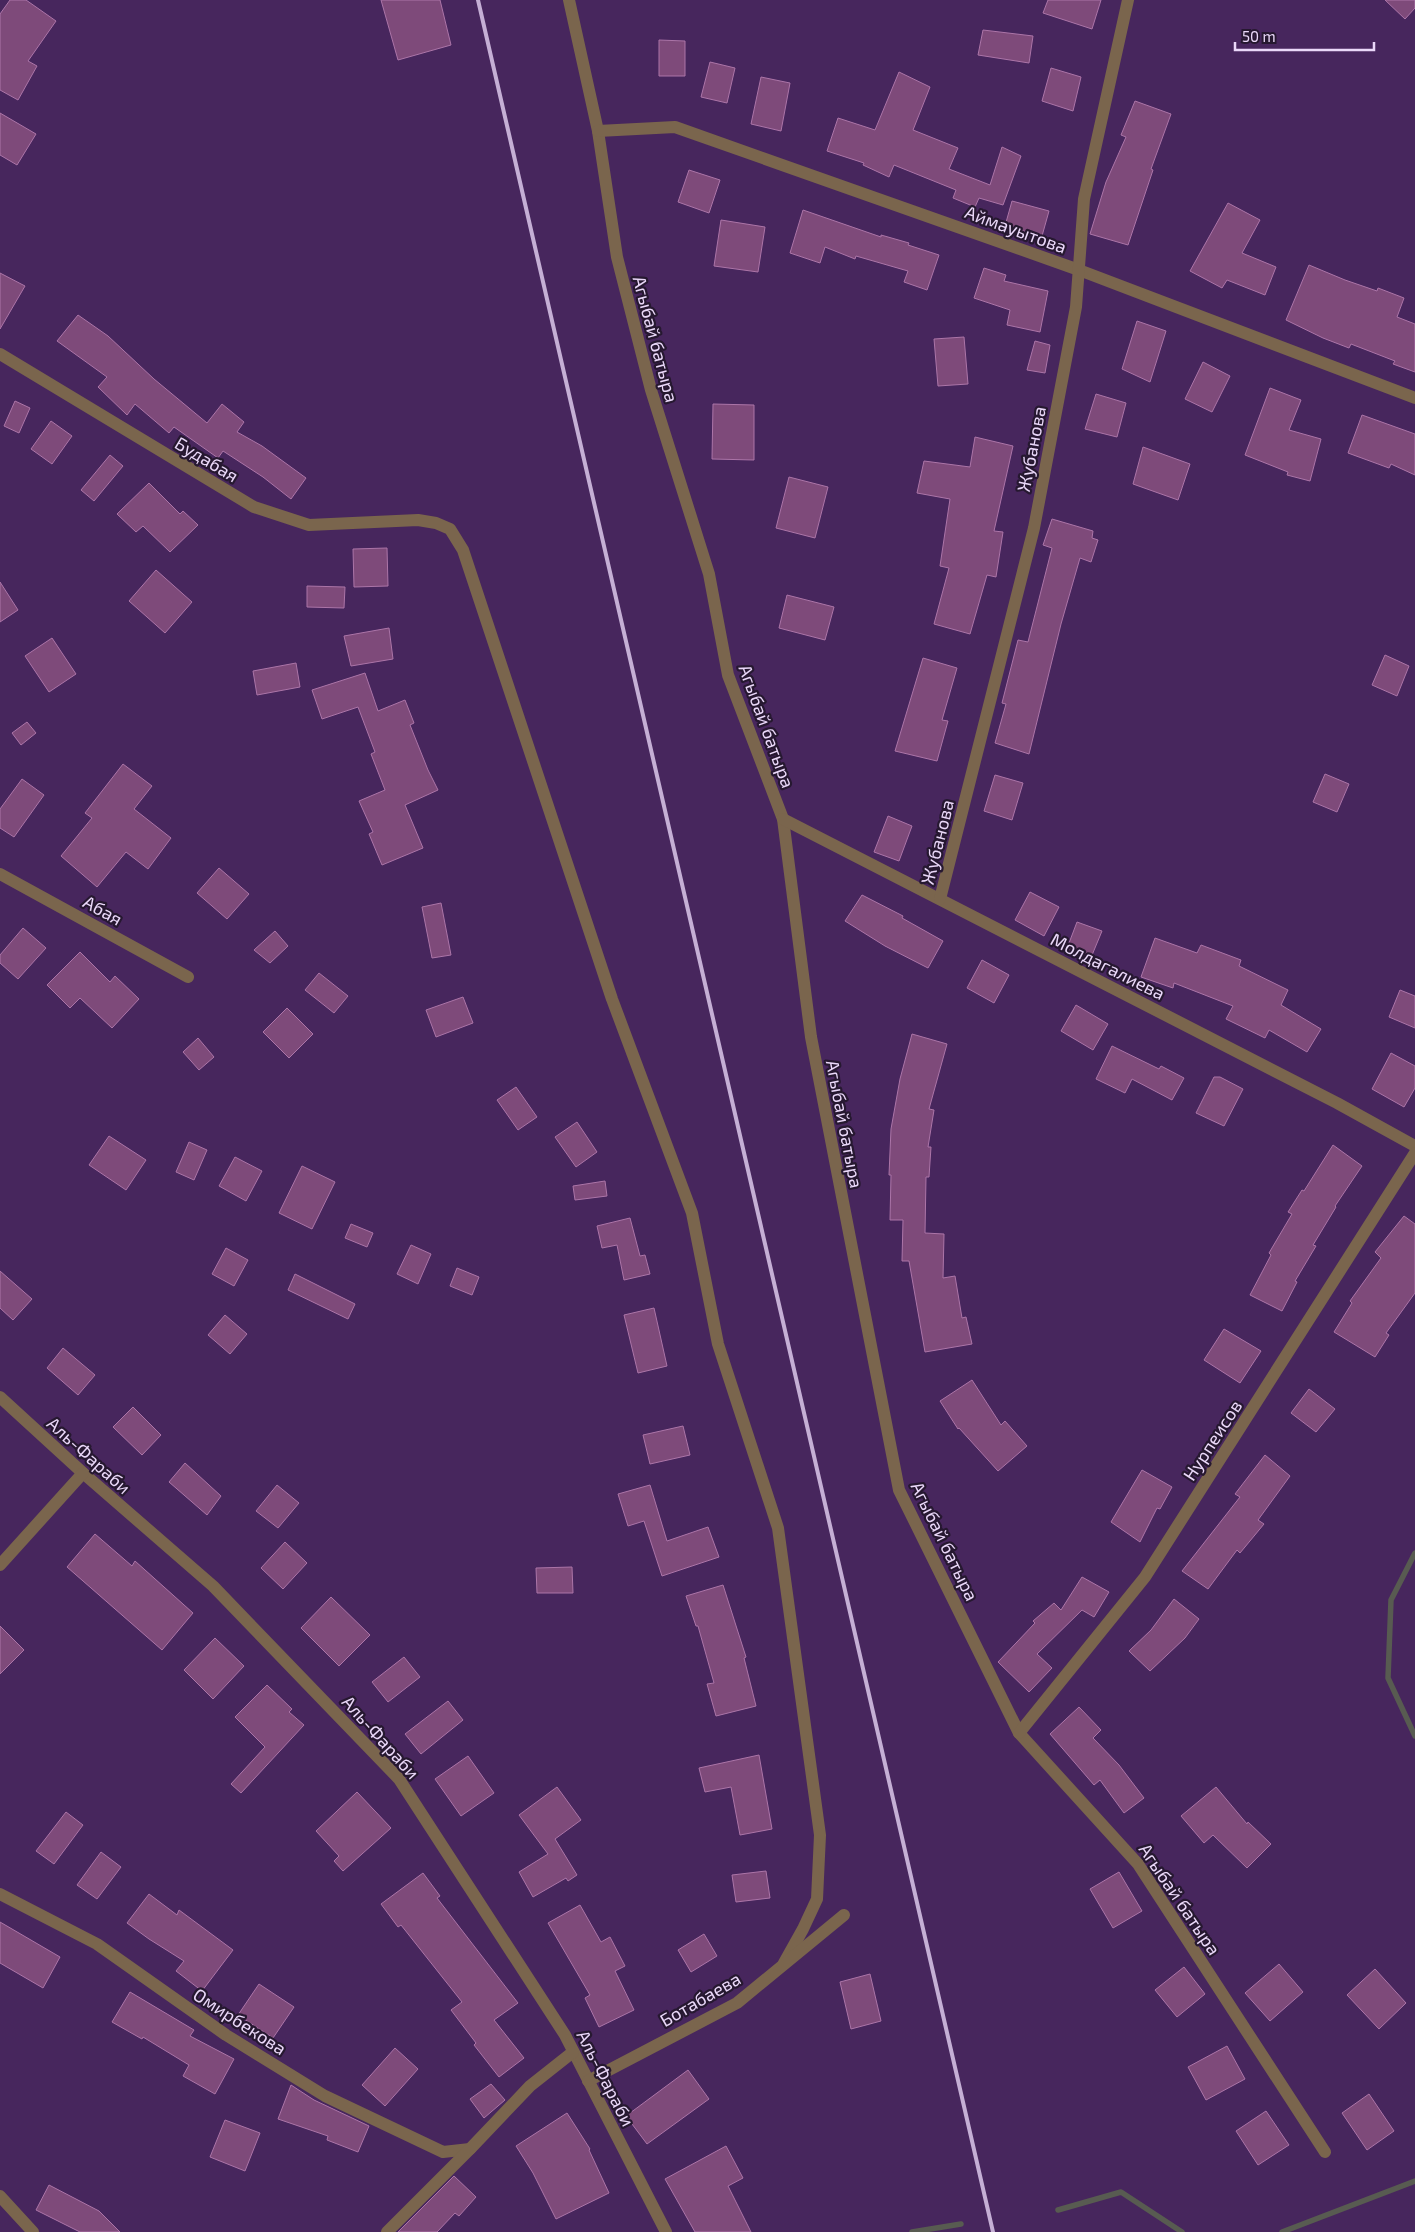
<svg xmlns="http://www.w3.org/2000/svg" width="1415" height="2232" viewBox="0 0 1415 2232" font-family="'Exo 2',sans-serif">
<rect width="100%" height="100%" fill="#47265d"/>
<g fill="none" stroke-linecap="round" stroke-linejoin="round">
<!-- stream -->
<g stroke="#585b51" stroke-width="5.5">
<polyline points="1415,1553 1391,1600 1388,1678 1415,1736"/>
<polyline points="1058,2210 1121,2192 1182,2232"/>
<polyline points="912,2232 961,2224"/>
<polyline points="1282,2232 1415,2181"/>
</g>
</g>
<!-- building -->
<g fill="#7e4a7a" stroke="#ac75a8">
<polygon points="10,0 26,0 56,21 28,61 37,66 18,100 0,90 0,14"/>
<polygon points="381,0 440,0 451,45 398,60"/>
<polygon points="1048,0 1101,0 1092,29 1043,13"/>
<polygon points="1385,0 1415,0 1415,8 1405,19"/>
<polygon points="983,30 1033,36 1029,63 978,55"/>
<polygon points="659,40 685,41 685,76 659,76"/>
<polygon points="710,62 735,68 727,103 701,97"/>
<polygon points="1051,68 1081,77 1073,111 1042,101"/>
<polygon points="899,72 930,87 913,130 958,148 949,169 990,185 1002,147 1021,156 1003,205 979,198 975,207 953,198 956,190 894,165 889,177 863,165 864,163 827,151 838,118 875,130"/>
<polygon points="761,77 790,83 781,131 751,124"/>
<polygon points="1135,101 1171,114 1151,169 1153,170 1128,245 1090,234 1106,182 1126,137 1121,135"/>
<polygon points="0,113 36,134 17,165 0,155"/>
<polygon points="689,170 720,180 709,213 678,202"/>
<polygon points="1012,201 1049,211 1042,236 1005,226"/>
<polygon points="1228,203 1260,220 1242,253 1276,267 1265,295 1227,280 1222,288 1190,271"/>
<polygon points="803,210 881,237 881,235 909,243 908,245 939,255 927,290 904,282 908,271 856,256 855,259 825,247 820,263 790,253"/>
<polygon points="721,220 765,227 758,272 714,266"/>
<polygon points="1309,265 1345,280 1377,291 1378,288 1404,298 1397,317 1415,324 1415,372 1393,364 1395,361 1351,344 1349,348 1323,338 1286,320"/>
<polygon points="984,268 1006,275 1004,281 1048,291 1040,332 1007,325 1010,310 974,298"/>
<polygon points="0,273 25,286 0,329"/>
<polygon points="78,315 108,336 154,379 207,423 222,404 244,422 237,432 262,446 306,478 291,499 263,477 223,451 218,458 174,427 169,433 135,404 127,415 98,387 107,377 57,341"/>
<polygon points="1137,321 1166,331 1150,382 1122,369"/>
<polygon points="964,337 968,384 938,386 934,339"/>
<polygon points="1035,341 1050,345 1045,373 1027,370"/>
<polygon points="1203,362 1230,376 1212,412 1185,399"/>
<polygon points="1270,388 1301,400 1289,430 1321,439 1310,481 1287,475 1288,472 1245,455"/>
<polygon points="1096,394 1126,403 1117,437 1085,429"/>
<polygon points="15,401 30,408 19,433 4,426"/>
<polygon points="713,404 754,405 754,460 712,459"/>
<polygon points="1362,415 1415,434 1415,475 1391,464 1389,468 1348,453"/>
<polygon points="51,421 72,436 52,464 31,449"/>
<polygon points="975,437 1013,446 994,531 1003,532 996,577 987,575 970,634 934,624 949,568 940,566 950,499 917,493 924,461 970,467"/>
<polygon points="1143,447 1190,464 1178,500 1133,484"/>
<polygon points="110,455 123,466 94,501 81,490"/>
<polygon points="789,477 828,487 815,538 776,528"/>
<polygon points="149,483 180,514 183,511 198,525 170,552 143,526 136,532 117,514"/>
<polygon points="1052,519 1093,531 1092,538 1098,540 1091,562 1080,558 1061,624 1029,754 995,743 1006,704 1002,703 1018,640 1028,642 1052,548 1043,545"/>
<polygon points="387,548 388,586 354,587 353,549"/>
<polygon points="156,570 192,602 165,633 129,601"/>
<polygon points="0,582 18,610 0,622"/>
<polygon points="307,586 345,587 344,608 307,607"/>
<polygon points="787,595 834,607 825,640 779,628"/>
<polygon points="389,628 393,659 351,666 344,636"/>
<polygon points="52,638 76,674 49,692 25,656"/>
<polygon points="1385,655 1409,666 1397,696 1372,685"/>
<polygon points="923,658 957,668 942,720 948,721 937,761 895,751"/>
<polygon points="296,663 300,687 257,695 253,671"/>
<polygon points="365,673 378,711 405,700 414,723 410,725 428,770 438,790 405,805 423,848 382,865 369,834 373,832 359,801 385,790 371,754 375,752 358,707 322,719 312,690"/>
<polygon points="27,722 36,733 21,745 12,733"/>
<polygon points="123,764 152,786 134,809 171,838 148,869 126,852 97,887 61,856 92,818 85,813"/>
<polygon points="1325,774 1349,784 1337,812 1313,802"/>
<polygon points="995,775 1023,783 1012,820 984,811"/>
<polygon points="22,779 44,795 14,837 0,828 0,809"/>
<polygon points="888,816 912,826 899,861 874,852"/>
<polygon points="219,868 249,894 227,919 197,893"/>
<polygon points="1030,892 1059,907 1044,936 1015,920"/>
<polygon points="862,895 903,916 902,918 943,941 928,968 885,946 845,921"/>
<polygon points="441,903 451,955 432,958 422,907"/>
<polygon points="1077,922 1102,931 1090,960 1066,951"/>
<polygon points="23,928 46,948 18,979 0,963 0,955"/>
<polygon points="275,931 288,946 270,963 254,950"/>
<polygon points="1155,938 1197,953 1201,945 1241,960 1239,966 1288,990 1281,1005 1321,1029 1307,1052 1269,1030 1265,1038 1226,1019 1233,1006 1174,983 1173,988 1141,977"/>
<polygon points="80,952 110,982 115,976 139,999 112,1028 80,998 70,1008 47,985"/>
<polygon points="982,960 1009,975 994,1003 967,988"/>
<polygon points="319,973 348,996 334,1013 305,990"/>
<polygon points="1400,990 1415,996 1415,1028 1389,1017"/>
<polygon points="463,997 473,1023 436,1037 426,1010"/>
<polygon points="1076,1005 1108,1024 1093,1050 1061,1031"/>
<polygon points="287,1008 313,1034 289,1058 263,1032"/>
<polygon points="912,1034 947,1044 929,1109 934,1110 928,1147 931,1147 929,1177 926,1177 925,1233 944,1234 943,1278 955,1276 962,1318 966,1317 972,1344 925,1352 909,1261 902,1261 903,1220 890,1220 891,1175 889,1175 891,1129 900,1079"/>
<polygon points="198,1038 214,1057 199,1070 183,1052"/>
<polygon points="1112,1046 1159,1069 1161,1066 1184,1078 1172,1100 1132,1079 1125,1093 1096,1079"/>
<polygon points="1391,1053 1415,1066 1415,1088 1404,1107 1372,1089"/>
<polygon points="1214,1077 1220,1077 1243,1089 1224,1126 1196,1113"/>
<polygon points="516,1087 537,1117 518,1130 497,1100"/>
<polygon points="577,1122 597,1152 576,1167 555,1137"/>
<polygon points="109,1136 146,1160 126,1190 89,1165"/>
<polygon points="189,1142 207,1150 194,1180 176,1172"/>
<polygon points="1333,1145 1362,1166 1335,1206 1336,1207 1313,1245 1316,1246 1295,1281 1297,1282 1282,1311 1250,1295 1271,1255 1269,1253 1292,1214 1288,1212 1302,1190 1304,1191"/>
<polygon points="235,1157 262,1171 246,1201 219,1186"/>
<polygon points="302,1166 335,1182 312,1229 279,1213"/>
<polygon points="605,1181 607,1196 575,1200 573,1186"/>
<polygon points="1404,1216 1415,1224 1415,1293 1386,1333 1389,1335 1375,1357 1334,1332 1352,1303 1350,1301 1381,1258 1375,1252"/>
<polygon points="630,1218 640,1256 645,1255 650,1274 624,1280 617,1245 602,1248 597,1226"/>
<polygon points="351,1224 373,1233 367,1247 345,1238"/>
<polygon points="411,1245 431,1254 418,1284 397,1274"/>
<polygon points="226,1248 248,1260 234,1286 212,1274"/>
<polygon points="457,1268 479,1277 472,1295 450,1286"/>
<polygon points="0,1271 32,1299 13,1320 0,1308"/>
<polygon points="295,1274 355,1304 348,1319 288,1290"/>
<polygon points="654,1308 667,1366 638,1373 624,1315"/>
<polygon points="225,1315 247,1334 230,1354 208,1335"/>
<polygon points="1224,1329 1261,1351 1240,1383 1204,1360"/>
<polygon points="63,1348 95,1375 78,1395 47,1368"/>
<polygon points="972,1380 1001,1425 1005,1421 1027,1446 998,1471 959,1428 958,1429 940,1401"/>
<polygon points="1309,1389 1335,1409 1316,1432 1291,1413"/>
<polygon points="133,1407 161,1435 142,1455 113,1427"/>
<polygon points="683,1426 690,1455 650,1464 643,1435"/>
<polygon points="1265,1455 1290,1476 1258,1520 1264,1524 1240,1553 1237,1550 1208,1589 1182,1571 1240,1497 1235,1494"/>
<polygon points="185,1463 221,1496 207,1515 169,1482"/>
<polygon points="1142,1470 1172,1487 1160,1509 1157,1508 1140,1542 1111,1522"/>
<polygon points="277,1485 299,1503 278,1528 256,1511"/>
<polygon points="650,1485 667,1541 708,1527 719,1557 662,1576 644,1521 628,1526 618,1494"/>
<polygon points="95,1534 132,1566 135,1561 193,1613 162,1650 67,1567"/>
<polygon points="285,1542 307,1563 283,1589 261,1568"/>
<polygon points="572,1567 573,1593 537,1593 536,1568"/>
<polygon points="1082,1577 1109,1592 1094,1617 1082,1610 1037,1654 1052,1668 1029,1692 998,1662 1035,1623 1033,1621 1054,1603 1061,1610"/>
<polygon points="723,1585 746,1657 744,1658 756,1706 716,1716 707,1684 714,1683 698,1626 696,1626 686,1596"/>
<polygon points="331,1597 370,1635 339,1666 301,1628"/>
<polygon points="1174,1599 1199,1619 1185,1638 1150,1671 1129,1651 1151,1630"/>
<polygon points="0,1626 24,1650 0,1674"/>
<polygon points="215,1638 244,1666 213,1699 184,1670"/>
<polygon points="404,1657 420,1677 388,1702 372,1682"/>
<polygon points="267,1685 292,1709 289,1712 304,1725 241,1793 231,1784 265,1747 235,1717"/>
<polygon points="448,1701 463,1720 421,1754 405,1734"/>
<polygon points="1079,1707 1101,1730 1093,1738 1119,1765 1144,1798 1124,1813 1100,1780 1094,1785 1050,1734"/>
<polygon points="759,1755 772,1829 740,1835 731,1787 705,1792 699,1768"/>
<polygon points="468,1756 494,1793 461,1816 435,1779"/>
<polygon points="557,1787 581,1820 555,1839 577,1875 568,1881 566,1878 533,1897 519,1872 548,1854 519,1815"/>
<polygon points="1216,1787 1247,1824 1248,1822 1271,1844 1247,1868 1213,1835 1204,1843 1181,1816"/>
<polygon points="357,1792 391,1828 343,1871 334,1861 339,1856 316,1831"/>
<polygon points="66,1812 83,1825 54,1864 36,1851"/>
<polygon points="101,1852 121,1867 97,1899 77,1885"/>
<polygon points="766,1871 770,1898 736,1902 732,1875"/>
<polygon points="1119,1872 1142,1911 1113,1928 1090,1889"/>
<polygon points="423,1873 440,1896 437,1898 518,2003 494,2020 524,2058 499,2077 474,2045 476,2043 451,2010 462,2002 401,1925 398,1927 381,1904"/>
<polygon points="149,1894 177,1915 179,1910 233,1950 202,1991 176,1971 184,1961 149,1939 127,1923"/>
<polygon points="580,1905 601,1942 610,1937 625,1966 615,1971 634,2010 599,2027 585,1998 590,1995 548,1923"/>
<polygon points="0,1922 60,1957 43,1988 0,1963"/>
<polygon points="704,1934 717,1956 691,1972 678,1950"/>
<polygon points="1279,1964 1303,1992 1270,2021 1245,1993"/>
<polygon points="1184,1967 1205,1994 1177,2017 1155,1990"/>
<polygon points="1375,1969 1406,2003 1379,2029 1347,1995"/>
<polygon points="870,1974 881,2021 851,2029 840,1982"/>
<polygon points="259,1984 294,2007 273,2038 238,2015"/>
<polygon points="130,1992 194,2030 190,2036 234,2059 215,2094 183,2076 189,2065 143,2037 142,2039 112,2022"/>
<polygon points="1227,2046 1245,2079 1206,2100 1188,2067"/>
<polygon points="395,2048 418,2069 385,2106 362,2085"/>
<polygon points="688,2070 709,2099 647,2144 626,2116"/>
<polygon points="491,2084 505,2100 484,2118 470,2099"/>
<polygon points="291,2085 314,2100 369,2126 358,2152 327,2140 328,2136 278,2119"/>
<polygon points="1369,2094 1394,2131 1367,2150 1342,2113"/>
<polygon points="1266,2111 1289,2145 1258,2165 1236,2131"/>
<polygon points="567,2113 590,2149 589,2150 609,2193 556,2219 533,2173 516,2146"/>
<polygon points="225,2120 260,2133 245,2171 210,2157"/>
<polygon points="726,2146 743,2178 728,2186 751,2232 695,2232 665,2179"/>
<polygon points="454,2176 476,2197 459,2216 455,2213 437,2232 398,2232"/>
<polygon points="49,2185 99,2211 120,2232 80,2232 36,2210"/>
</g>
<g fill="none" stroke-linecap="round" stroke-linejoin="round">
<!-- minor -->
<g stroke="#7a654d" stroke-width="12">
<polyline points="569,0 598,131 617,257 651,390 709,574 728,675 783,819 811,1037 899,1490 1019,1733 1138,1864 1325,2152"/>
<polyline points="598,131 675,127 1079,270 1415,398"/>
<polyline points="0,354 254,507 309,525 418,520 436,523 450,529 463,550 612,999 692,1213 718,1344 778,1528 820,1835 817,1899 803,1929 784,1963"/>
<polyline points="783,819 1337,1103 1415,1146"/>
<polyline points="0,874 188,977"/>
<polyline points="940,899 1034,528 1076,307 1084,199 1128,0"/>
<polyline points="0,1397 83,1473 213,1586 399,1779 565,2035 666,2232"/>
<polyline points="0,1565 83,1473"/>
<polyline points="1019,1733 1145,1577 1415,1153"/>
<polyline points="0,1894 97,1944 226,2035 325,2096 443,2152 470,2149"/>
<polyline points="588,2081 737,2003 844,1915"/>
<polyline points="0,2196 33,2232"/>
<polyline points="387,2232 470,2149 530,2086 573,2052"/>
</g>
<!-- rail -->
<polyline stroke="#c5afd5" stroke-width="4" points="478,0 993,2232"/>
</g>
<g text-anchor="middle" dominant-baseline="central" stroke-width="4.5" stroke-linejoin="round" paint-order="stroke">
<!-- street labels -->
<g font-size="18" fill="#ead8f9" stroke="#261830">
<text transform="translate(1016 229) rotate(20)">Аймауытова</text>
<text transform="translate(656 339) rotate(75)">Агыбай батыра</text>
<text transform="translate(1031 449) rotate(-79)">Жубанова</text>
<text transform="translate(207 459) rotate(31)">Будабая</text>
<text transform="translate(767 726) rotate(70)">Агыбай батыра</text>
<text transform="translate(937 842) rotate(-76)">Жубанова</text>
<text transform="translate(103 910) rotate(29)">Абая</text>
<text transform="translate(1108 966) rotate(27)">Молдагалиева</text>
<text transform="translate(845 1124) rotate(79)">Агыбай батыра</text>
<text transform="translate(1212 1440) rotate(-57)">Нурпеисов</text>
<text transform="translate(89 1455) rotate(42)">Аль-Фараби</text>
<text transform="translate(945 1541) rotate(64)">Агыбай батыра</text>
<text transform="translate(381 1737) rotate(48)">Аль-Фараби</text>
<text transform="translate(1180 1899) rotate(56)">Агыбай батыра</text>
<text transform="translate(700 1999) rotate(-30)">Ботабаева</text>
<text transform="translate(240 2021) rotate(33)">Омирбекова</text>
<text transform="translate(606 2078) rotate(63)">Аль-Фараби</text>
</g>
</g>
<!-- scale -->
<path d="M1235 42v8h139v-8" fill="none" stroke="#ead8f9" stroke-width="2.5"/>
<text x="1242" y="42" font-size="15" fill="#ead8f9" stroke="#261830" stroke-width="4" paint-order="stroke">50 m</text>
</svg>
